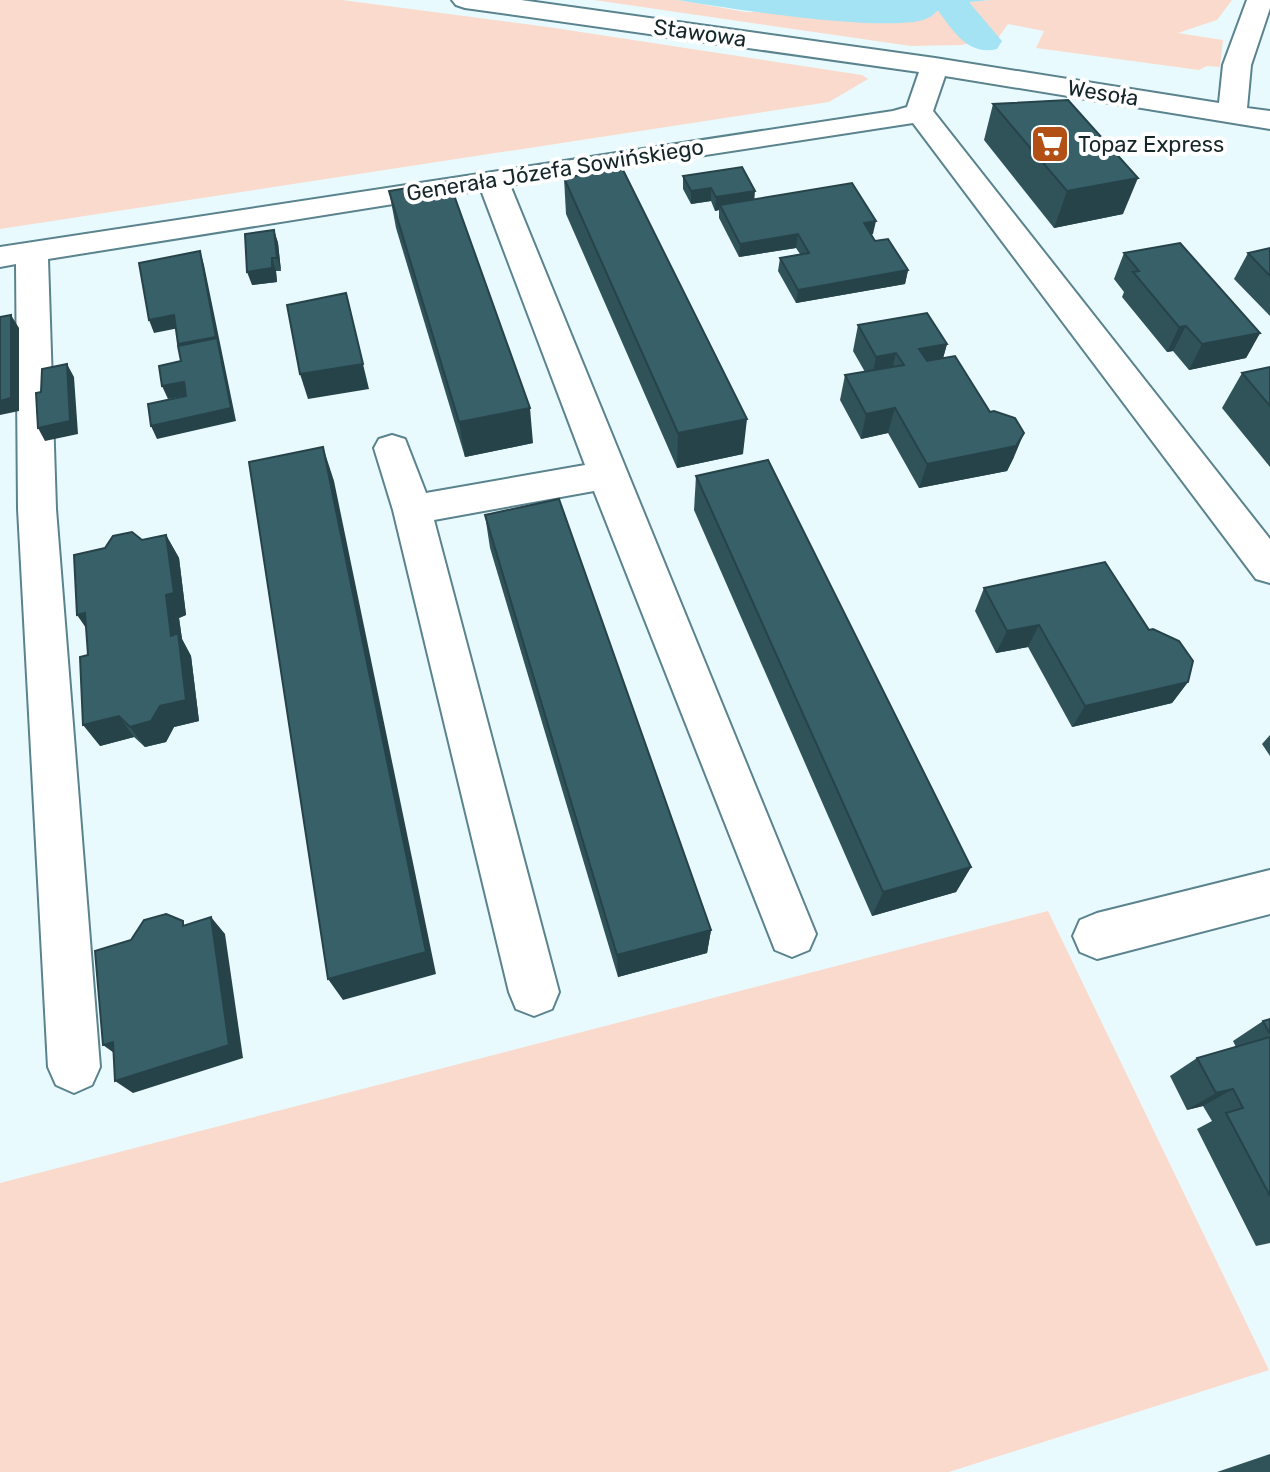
<svg xmlns="http://www.w3.org/2000/svg" width="1270" height="1472" viewBox="0 0 1270 1472" font-family="Rubik,sans-serif">
<rect width="100%" height="100%" fill="#e9fafe"/>
<!-- green -->
<g fill="#fadacc">
<polygon points="0,0 342,0 548,27 862,75 868,79 829,102 0,229"/>
<polygon points="594,0 678,0 746,12 934,11 944,6 950,11 960,8 958,3 990,0 1232,0 1217,20 1178,33 1223,40 1220,67 1207,66 1199,70 1036,48 1044,31 1008,24 998,38 961,45 911,46"/>
<polygon points="1048,911 1269,1370 949,1472 0,1472 0,1183"/>
</g>
<!-- water -->
<path fill="#a3e3f3" d="M 678,0 L 990,0 L 959,3 L 961,8 L 949,11 L 944,6 C 938,9 935,14 930,17 C 900,36 719,7 678,0 Z"/>
<g fill="none" stroke-linecap="round" stroke-linejoin="round">
<!-- canal -->
<path fill="#a3e3f3" fill-rule="evenodd" d="M 962,0 L 968,1 L 1002,41 L 997,49 C 968,56 953,31 937,9 L 942,1 Z"/>
<!-- minor casing -->
<g stroke="#5a838d" stroke-width="4">
<g id="minor">
<polygon points="452,0 521,0 935,58 1219,103 1223,65 1247,0 1270,0 1270,8 1251,65 1247,108 1270,111 1270,129 945,76 933,111 1270,539 1270,583 1256,579 913,123 510,185 816,934 809,950 792,957 775,950 594,491 434,520 559,992 552,1009 534,1016 516,1009 509,992 393,510 374,448 379,439 392,435 405,439 426,493 585,465 481,190 48,259 56,509 100,1067 92,1085 74,1093 56,1085 48,1067 18,509 16,264 0,267 0,247 893,111 907,107 919,72 465,8 456,5"/>
<polygon points="1270,870 1270,914 1097,959 1080,952 1073,936 1080,920 1097,913"/>
</g>
</g>
<!-- minor -->
<use href="#minor" fill="#fff" fill-rule="evenodd"/>
</g>
<!-- wall -->
<g fill="#30535a">
<polygon points="993,104 1123,214 1054,228 984,140"/>
<polygon points="683,176 755,199 873,234 871,235 875,241 908,270 905,284 796,303 778,271 780,258 800,254 796,248 739,257 719,218 719,210 715,211 711,201 691,204 683,189"/>
<polygon points="564,178 743,454 677,468 566,214"/>
<polygon points="389,191 533,443 465,457 396,228"/>
<polygon points="274,230 278,243 281,271 276,271 277,282 252,285"/>
<polygon points="1270,248 1270,316 1234,279 1248,253"/>
<polygon points="1124,253 1260,333 1246,358 1189,370 1173,351 1167,352 1122,297 1124,292 1114,279"/>
<polygon points="858,325 947,344 943,358 1014,457 1007,471 919,488 888,433 861,439 840,400 845,375 865,372 853,351"/>
<polygon points="1270,367 1270,467 1222,408 1242,373"/>
<polygon points="696,476 971,867 956,892 872,916 694,510"/>
<polygon points="485,515 711,930 707,953 618,977 490,548"/>
<polygon points="166,535 179,558 186,615 179,618 182,639 191,656 199,721 174,727 166,742 145,747 134,737 100,746 88,655 142,540"/>
<polygon points="984,588 1149,630 1188,682 1172,703 1072,727 1028,647 996,653 975,611"/>
<polygon points="1270,735 1270,756 1262,744"/>
<polygon points="1270,1019 1270,1243 1256,1246 1197,1129 1212,1121 1203,1106 1187,1110 1170,1076 1197,1058 1236,1047 1233,1041 1263,1021"/>
<polygon points="1270,1454 1270,1472 1217,1472"/>
</g>
<!-- shaded-wall -->
<g fill="#27434a">
<polygon points="1138,178 1123,214 1054,228 1067,191"/>
<polygon points="711,188 711,201 691,204 691,191"/>
<polygon points="755,191 754,204 720,205 719,210 715,211 716,197"/>
<polygon points="876,221 873,234 861,236 864,223"/>
<polygon points="274,230 278,243 281,271 277,258"/>
<polygon points="798,234 796,248 739,257 740,244"/>
<polygon points="200,251 204,265 236,421 157,439 151,426 231,408 183,357 178,344"/>
<polygon points="272,258 276,271 277,282 252,285 247,272"/>
<polygon points="908,270 905,284 796,303 798,290"/>
<polygon points="346,293 369,389 308,399 300,374"/>
<polygon points="11,315 19,328 19,411 0,415 0,401"/>
<polygon points="174,315 179,328 154,333 149,320"/>
<polygon points="1186,326 1173,351 1167,352 1179,327"/>
<polygon points="1260,333 1246,358 1189,370 1202,344"/>
<polygon points="947,344 940,369 913,374 919,349"/>
<polygon points="896,353 890,378 871,382 876,357"/>
<polygon points="67,364 74,377 78,434 45,441 38,428"/>
<polygon points="184,382 190,395 168,399 162,386"/>
<polygon points="530,408 533,443 465,457 459,422"/>
<polygon points="895,408 888,433 861,439 866,414"/>
<polygon points="747,419 743,454 677,468 678,433"/>
<polygon points="1024,433 1014,457 1007,471 919,488 927,464"/>
<polygon points="323,447 334,481 436,974 343,1000 328,979"/>
<polygon points="166,535 179,558 186,615 179,618 182,639 191,656 199,721 174,727 166,742 145,747 130,727 166,595"/>
<polygon points="85,613 93,638 77,615"/>
<polygon points="1039,625 1028,647 996,653 1007,631"/>
<polygon points="1188,682 1172,703 1072,727 1085,706"/>
<polygon points="119,716 134,737 100,746 83,725"/>
<polygon points="971,867 956,892 872,916 883,892"/>
<polygon points="211,917 225,934 243,1058 133,1093 115,1081"/>
<polygon points="711,930 707,953 618,977 617,955"/>
<polygon points="113,1042 121,1058 103,1045"/>
<polygon points="1233,1089 1203,1106 1187,1110 1216,1093"/>
</g>
<!-- building -->
<g fill="#386069" stroke="#27434a" stroke-width="2">
<polygon points="1068,100 1138,178 1067,191 993,104"/>
<polygon points="742,167 755,191 716,197 711,188 691,191 683,176"/>
<polygon points="622,168 747,419 678,433 564,178"/>
<polygon points="449,181 530,408 459,422 389,191"/>
<polygon points="852,183 876,221 864,223 875,241 888,239 908,270 798,290 780,258 809,253 798,234 740,244 720,205"/>
<polygon points="274,230 277,258 272,258 272,268 247,272 245,234"/>
<polygon points="1180,243 1260,333 1202,344 1186,326 1179,327 1133,272 1139,271 1124,253"/>
<polygon points="1270,248 1270,276 1248,253"/>
<polygon points="200,251 216,337 178,344 174,315 149,320 139,263"/>
<polygon points="346,293 363,364 300,374 287,305"/>
<polygon points="927,313 947,344 919,349 927,361 955,356 990,412 994,411 1015,418 1024,433 1016,446 927,464 895,408 866,414 845,375 904,365 896,353 876,357 858,325"/>
<polygon points="11,315 11,398 0,401 0,317"/>
<polygon points="217,338 231,408 151,426 148,404 186,396 184,382 162,386 159,366 181,361 178,346"/>
<polygon points="67,364 70,421 38,428 36,393 41,392 42,369"/>
<polygon points="1270,367 1270,406 1242,373"/>
<polygon points="323,447 426,952 328,979 249,462"/>
<polygon points="768,460 971,867 883,892 696,476"/>
<polygon points="559,499 711,930 617,955 485,515"/>
<polygon points="132,532 142,540 166,535 174,593 166,595 171,636 178,633 186,700 160,706 151,721 130,727 119,716 83,725 80,657 88,655 85,613 77,615 74,555 105,548 113,536"/>
<polygon points="1105,562 1149,630 1153,629 1179,641 1193,661 1188,682 1085,706 1039,625 1007,631 984,588"/>
<polygon points="166,914 183,921 183,926 211,917 229,1045 115,1081 113,1042 103,1045 95,951 131,940 144,920"/>
<polygon points="1270,1019 1270,1034 1263,1021"/>
<polygon points="1270,1037 1270,1196 1226,1113 1243,1108 1233,1089 1216,1093 1197,1058"/>
</g>
<!-- icons -->
<defs>
<g id="supermarket-square" transform="scale(2)"><rect x="-9" y="-9" width="18" height="18" rx="4" fill="#b25015" stroke="#fff"/><path d="M-6-5.5h2.5l.6 2H6L4.5 2H-2.5L-4.4-4H-6ZM-1.5 3.2a1.3 1.3 0 1 0 .1 0ZM3 3.2a1.3 1.3 0 1 0 .1 0Z" fill="#fff"/></g>
</defs>
<g fill-rule="evenodd">
<use href="#supermarket-square" x="1050" y="144"/>
</g>
<g text-anchor="middle" dominant-baseline="central" stroke-width="8" stroke-linejoin="round" paint-order="stroke">
<!-- far-street labels -->
<g font-size="22" fill="#16272b" stroke="#fff">
<text transform="translate(700 33) rotate(8)">Stawowa</text>
<text transform="translate(1103 93) rotate(9)">Wesoła</text>
<text transform="translate(555 170) rotate(-9)">Generała Józefa Sowińskiego</text>
</g>
<!-- far-poi labels -->
<g font-size="22" fill="#16272b" stroke="#fff" text-anchor="start">
<text x="1078" y="144">Topaz Express</text>
</g>
</g>
</svg>
